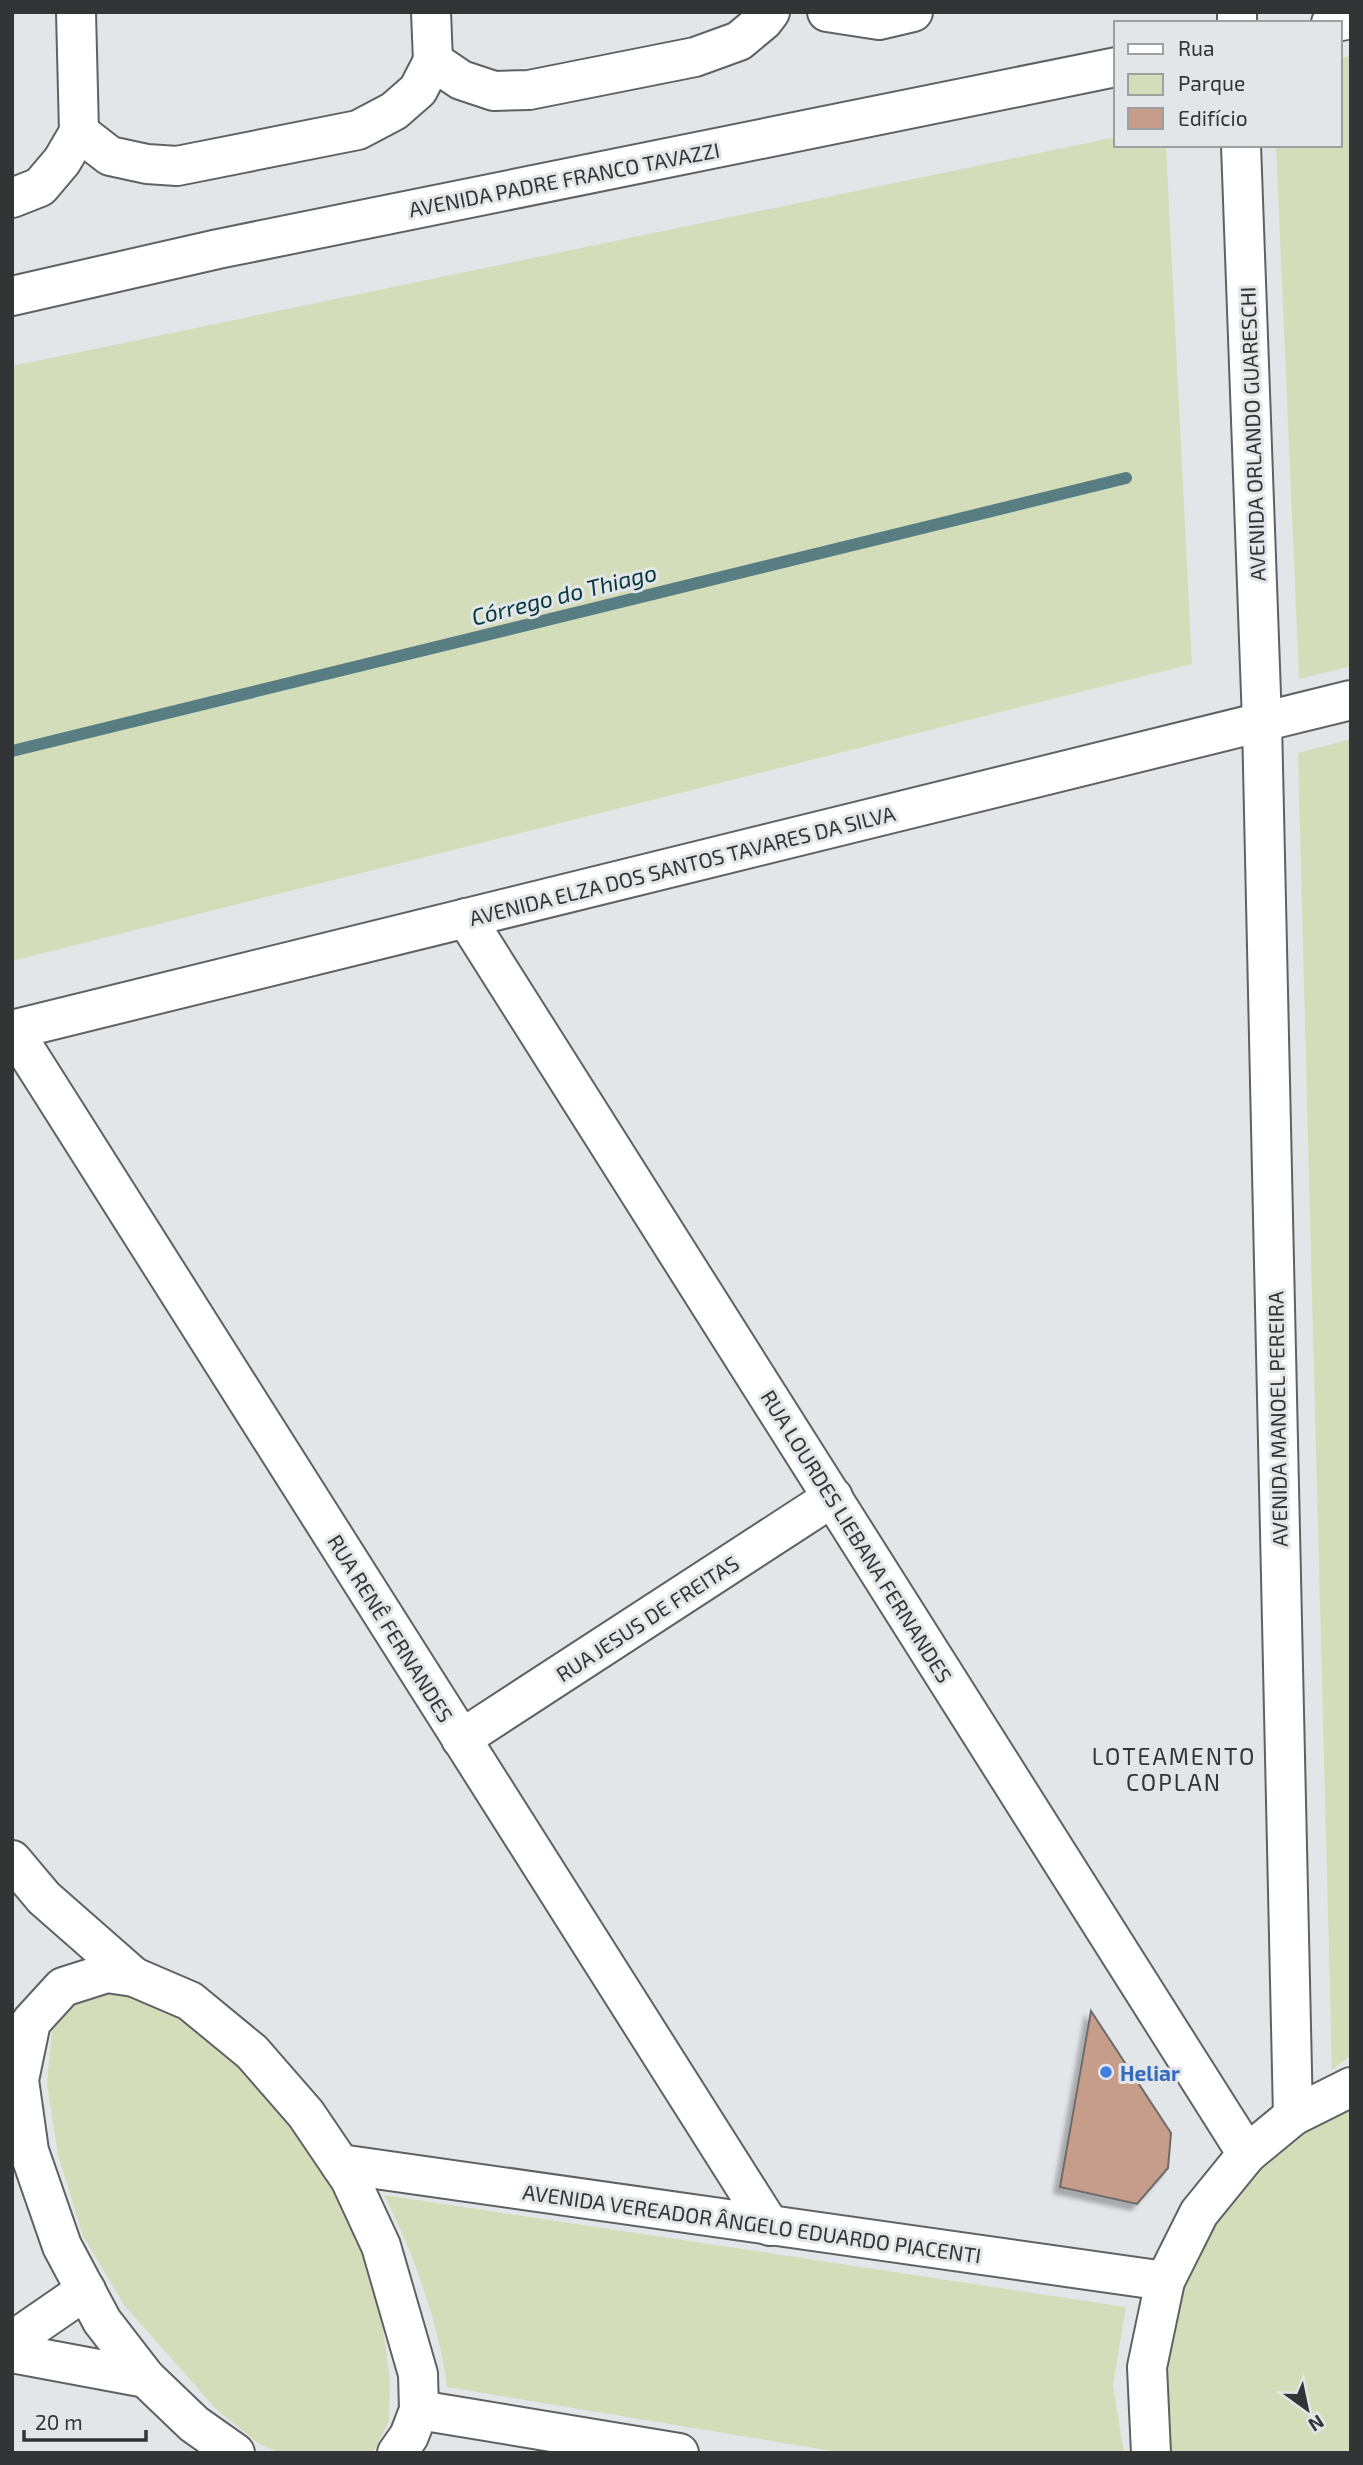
<svg xmlns="http://www.w3.org/2000/svg" width="1363" height="2465" viewBox="0 0 1363 2465" font-family="'Exo 2',sans-serif">
<defs>
<filter id="shadow"><feDropShadow dx="-6" dy="6" stdDeviation="2" flood-color="#0004"/></filter>
</defs>
<rect width="100%" height="100%" fill="#e3e6e9"/>
<!-- green -->
<g fill="#d4ddba">
<polygon points="1351,56 1351,666 1299,679 1276,145 1340,145 1340,58"/>
<polygon points="1116,137 1116,145 1166,145 1192,664 12,961 12,366"/>
<polygon points="1351,739 1351,2055 1332,2070 1298,753"/>
<polygon points="108,1984 138,1996 186,2023 238,2067 295,2124 337,2186 365,2254 382,2320 390,2381 389,2421 373,2453 279,2453 258,2443 217,2410 124,2305 83,2236 58,2155 47,2085 52,2029 70,1997"/>
<polygon points="1351,2102 1351,2453 1171,2453 1166,2437 1167,2328 1205,2226 1276,2144"/>
<path d="M 384,2195 L 1126,2307 L 1113,2385 L 1124,2453 L 843,2453 L 447,2387 C 439,2323 413,2252 384,2195 Z"/>
</g>
<g fill="none" stroke-linecap="round" stroke-linejoin="round">
<!-- stream -->
<polyline stroke="#587d83" stroke-width="12" points="12,751 1126,478"/>
</g>
<!-- building -->
<polygon fill="#c69c8b" stroke="#6f6a69" stroke-width="2" filter="url(#shadow)" points="1091,2011 1171,2133 1168,2168 1137,2204 1060,2187"/>
<g fill="none" stroke-linecap="round" stroke-linejoin="round">
<!-- minor casing -->
<g stroke="#5f6265" stroke-width="42">
<g id="minor">
<polyline points="76,12 79,132"/>
<polyline points="431,12 433,61"/>
<polyline points="827,12 879,20 913,12"/>
<polyline points="1237,12 1237,23"/>
<polyline points="1241,145 1262,722 1293,2116"/>
<polyline points="12,198 40,187 62,161 79,132 110,156 147,164 177,166 358,130 394,111 418,90 433,61 461,80 494,91 529,90 695,57 739,41 763,21 770,12"/>
<polyline points="466,918 1247,2154"/>
<polyline points="13,1030 770,2226"/>
<polyline points="461,1739 833,1497"/>
<polyline points="340,2164 1165,2281"/>
<polyline points="419,2410 679,2453"/>
<polyline points="1151,2453 1147,2367 1165,2281 1199,2213 1247,2154 1293,2116 1351,2087"/>
</g>
</g>
<!-- major casing -->
<g stroke="#5f6265" stroke-width="42">
<g id="major">
<polyline points="1331,23 1351,19"/>
<polyline points="12,296 218,249 1116,67"/>
<polyline points="12,1030 1351,700"/>
<polyline points="12,1860 44,1898 134,1977"/>
<polyline points="12,2341 86,2290"/>
<polyline points="12,2353 146,2378"/>
<polyline points="235,2453 194,2424 146,2378 102,2321 62,2246 29,2151 19,2080 31,2022 63,1987 107,1973 134,1977 190,2001 252,2052 306,2114 350,2179 381,2246 418,2374 419,2410 409,2436 397,2453"/>
</g>
</g>
<!-- minor -->
<use href="#minor" stroke="#fff" stroke-width="38"/>
<!-- major -->
<use href="#major" stroke="#fff" stroke-width="38"/>
</g>
<!-- markers -->
<circle fill="#3f7fe0" stroke="#e3e6e9" stroke-width="2.5" cx="1106" cy="2072" r="7"/>
<g text-anchor="middle" dominant-baseline="central" stroke-width="6" stroke-linejoin="round" paint-order="stroke">
<!-- street labels -->
<g font-size="21" fill="#333435" stroke="#e3e6e9">
<text transform="translate(564 179) rotate(-11)">AVENIDA PADRE FRANCO TAVAZZI</text>
<text transform="translate(1252 434) rotate(-92)">AVENIDA ORLANDO GUARESCHI</text>
<text transform="translate(682 865) rotate(-14)">AVENIDA ELZA DOS SANTOS TAVARES DA SILVA</text>
<text transform="translate(1277 1419) rotate(-91)">AVENIDA MANOEL PEREIRA</text>
<text transform="translate(857 1536) rotate(58)">RUA LOURDES LIEBANA FERNANDES</text>
<text transform="translate(647 1618) rotate(-33)">RUA JESUS DE FREITAS</text>
<text transform="translate(391 1628) rotate(58)">RUA RENÊ FERNANDES</text>
<text transform="translate(752 2223) rotate(8)">AVENIDA VEREADOR ÂNGELO EDUARDO PIACENTI</text>
</g>
<!-- shop labels -->
<g font-size="21" font-weight="bold" fill="#366cbe" stroke="#e3e6e9" text-anchor="start">
<text x="1120" y="2072">Heliar</text>
</g>
<!-- water labels -->
<g font-size="23" font-style="italic" fill="#03373e" stroke="#e3e6e9">
<text transform="translate(564 594) rotate(-14)">Córrego do Thiago</text>
</g>
<!-- neighbourhood labels -->
<g font-size="23" letter-spacing="2" fill="#333435" stroke="#e3e6e9">
<text x="1174" y="1756">LOTEAMENTO<tspan x="1174" dy="26">COPLAN</tspan></text>
</g>
</g>
<!-- border -->
<rect width="1363" height="2465" fill="none" stroke="#333435" stroke-width="28"/>
<!-- legend -->
<rect x="1114" y="21" width="228" height="126" fill="#e3e6e9" stroke="#9d9fa1" stroke-width="2"/>
<rect x="1128" y="44" width="35" height="10" fill="#ffffff" stroke="#9d9fa1" stroke-width="2"/>
<text x="1178" y="56" font-size="21" fill="#333435">Rua</text>
<rect x="1128" y="74" width="35" height="21" fill="#d4ddba" stroke="#9d9fa1" stroke-width="2"/>
<text x="1178" y="91" font-size="21" fill="#333435">Parque</text>
<rect x="1128" y="108" width="35" height="21" fill="#c69c8b" stroke="#9d9fa1" stroke-width="2"/>
<text x="1178" y="126" font-size="21" fill="#333435">Edifício</text>
<!-- north arrow -->
<g transform="translate(1307 2409) rotate(147)" stroke="#e3e6e9" stroke-width="5" paint-order="stroke">
<path d="M0-5L12 26L0 18L-12 26Z" fill="#333435"/>
<text y="-10" font-size="19" font-weight="bold" text-anchor="middle" fill="#333435">N</text>
</g>
<!-- scale -->
<path d="M24 2430v10h122v-10" fill="none" stroke="#333435" stroke-width="3.5"/>
<text x="35" y="2430" font-size="21" fill="#333435" stroke="#e3e6e9" stroke-width="5" paint-order="stroke">20 m</text>
</svg>
